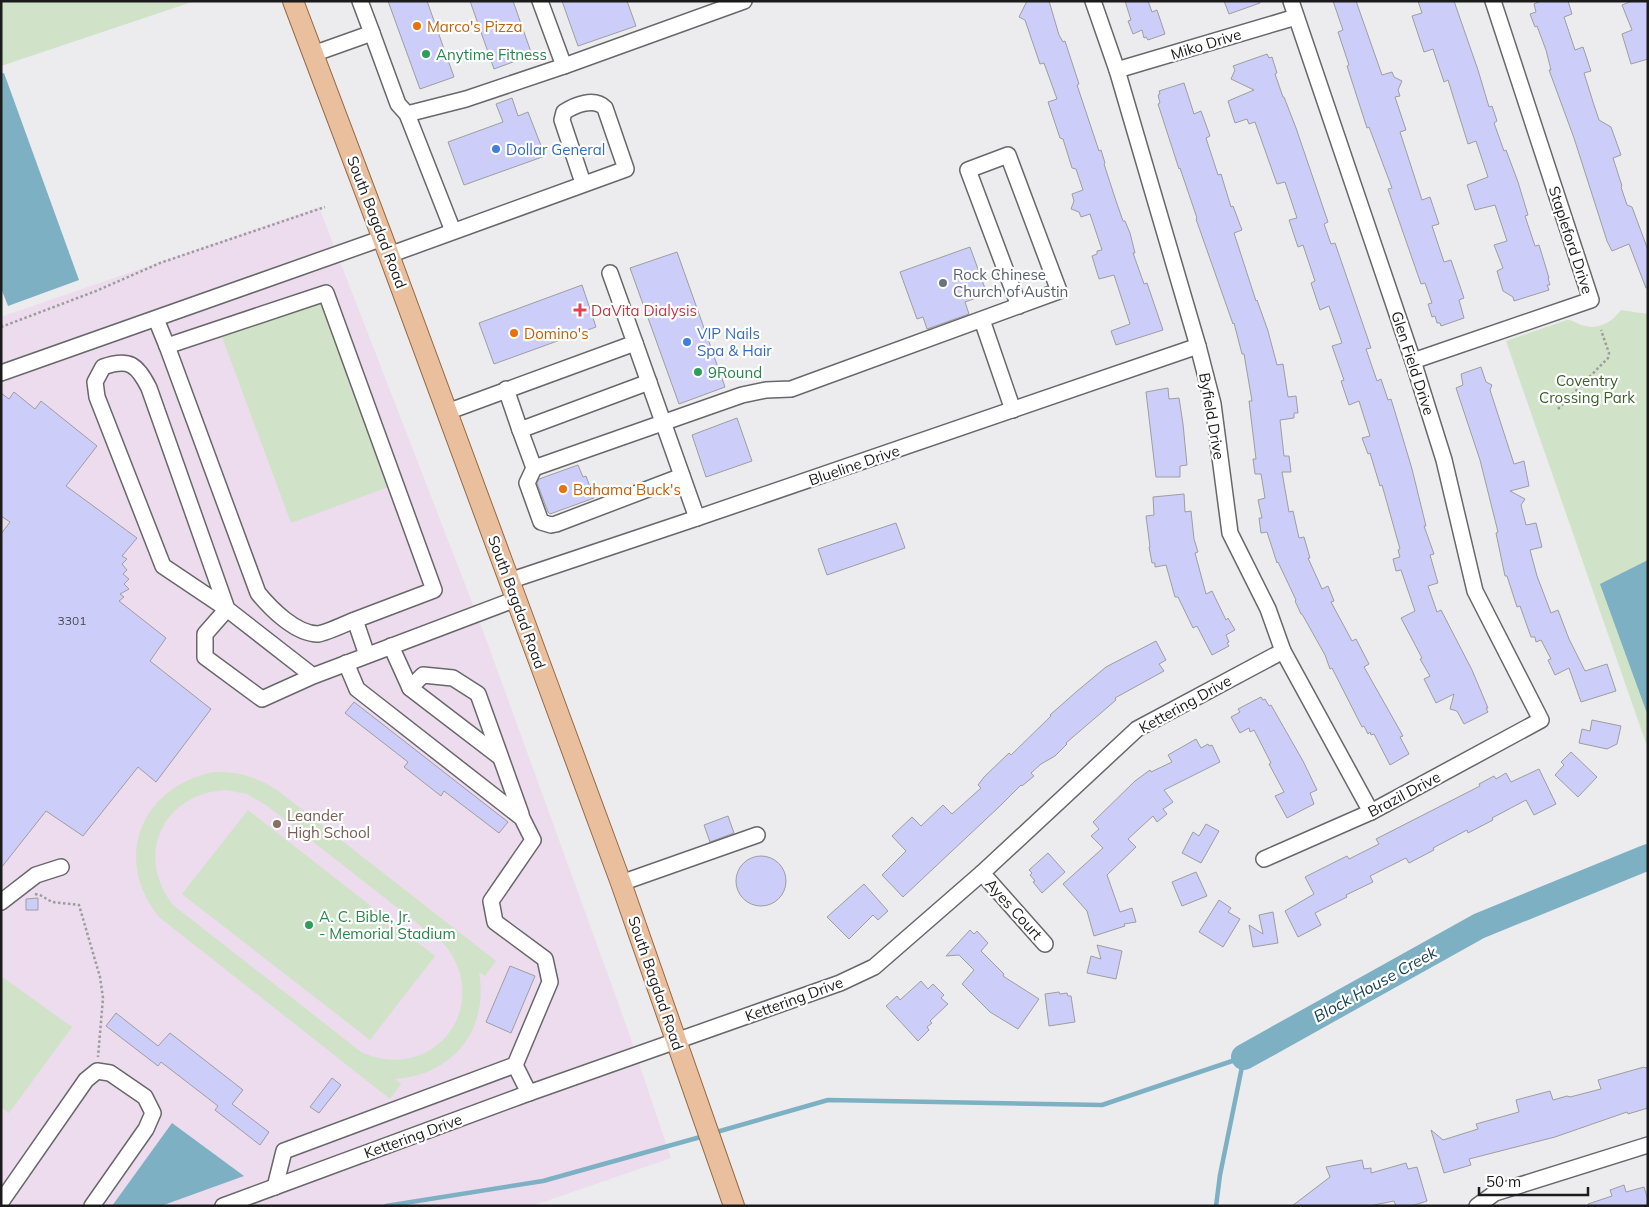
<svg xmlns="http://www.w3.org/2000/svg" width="1649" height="1207" viewBox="0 0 1649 1207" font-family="Mulish,sans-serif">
<rect width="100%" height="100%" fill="#ececee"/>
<!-- education -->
<polygon fill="#ecdcee" points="319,207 482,628 624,1019 671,1158 532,1206 1,1206 1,317"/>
<!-- green -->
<g fill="#d0e2c8" fill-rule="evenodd">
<polygon points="1,1 195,1 1,66"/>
<polygon points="322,300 391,486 291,523 222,337"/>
<path d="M 1621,310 L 1648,314 L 1648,749 L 1506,341 L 1567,320 C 1574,320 1578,325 1586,326 C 1599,330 1613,321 1621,310 Z"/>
<path d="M 213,772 C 237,771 257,777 277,790 L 496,961 L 485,976 L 479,972 C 489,1029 454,1075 395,1079 L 401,1084 L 390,1099 L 159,917 C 112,859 141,787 213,772 ZM 226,790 L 247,794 L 266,805 L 445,945 C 494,1007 432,1085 361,1052 L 173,905 C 134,855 163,793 226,790 Z"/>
<polygon points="248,810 435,956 370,1040 182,894"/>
<polygon points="1,976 72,1027 9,1113 1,1107"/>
</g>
<!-- water -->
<g fill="#7db0c3">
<polygon points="4,73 79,280 8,306 1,288 1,74"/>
<polygon points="1648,560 1648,716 1600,584"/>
<polygon points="172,1123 244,1176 161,1206 112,1206"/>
</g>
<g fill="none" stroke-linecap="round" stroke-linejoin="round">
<!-- stream -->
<g stroke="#7db0c3" stroke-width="4.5">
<polyline points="713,1133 828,1100 1102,1105 1244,1057"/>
<polyline points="386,1206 543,1181 704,1136"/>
<polyline points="1216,1206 1220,1175 1244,1057"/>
</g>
<!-- river -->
<polyline stroke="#7db0c3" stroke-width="26" points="1244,1057 1479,926 1648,857"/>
</g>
<!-- building -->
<g fill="#cccdf9" stroke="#9e9ea0">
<polygon points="388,1 427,1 454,77 420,89"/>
<polygon points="470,1 513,1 532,55 494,69"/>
<polygon points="562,1 627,1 636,26 578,46"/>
<polygon points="1027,1 1049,1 1059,35 1063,42 1065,41 1079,84 1077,85 1099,151 1101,150 1105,163 1104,164 1116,201 1123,221 1125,221 1130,233 1135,253 1133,253 1144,284 1147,283 1163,330 1116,345 1111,331 1130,324 1114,275 1099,279 1092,256 1097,254 1097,251 1102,250 1090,214 1081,217 1079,212 1071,209 1074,201 1072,194 1083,190 1076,169 1072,168 1063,139 1060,138 1048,102 1057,99 1044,63 1040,64 1025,20 1019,17"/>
<polygon points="1125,1 1148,1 1152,12 1157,10 1165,34 1148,40 1146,37 1144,38 1142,30 1133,34 1128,21 1131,20"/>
<polygon points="1224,1 1260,1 1260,3 1229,14"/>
<polygon points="1333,1 1356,1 1382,75 1392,72 1394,77 1402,81 1398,90 1400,96 1395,97 1406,130 1400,132 1422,200 1430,197 1439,224 1432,226 1444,262 1451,260 1464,298 1459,300 1464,318 1441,326 1440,323 1437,323 1435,316 1432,317 1428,304 1432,303 1425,283 1421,284 1388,189 1392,188 1369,127 1367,128 1347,66 1349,65 1338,32 1343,30"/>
<polygon points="1418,1 1454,1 1478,70 1489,107 1492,106 1497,121 1494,123 1504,151 1506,150 1518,182 1528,215 1525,216 1535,246 1539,245 1543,258 1549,278 1548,278 1550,285 1547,285 1549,290 1514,301 1513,297 1503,291 1497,271 1503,268 1494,245 1507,241 1495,205 1475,210 1467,185 1488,177 1476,141 1468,144 1448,80 1444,82 1433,49 1424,52 1412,16 1422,13"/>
<polygon points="1541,1 1568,1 1572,14 1564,17 1575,50 1583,47 1591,71 1584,73 1593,102 1599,120 1611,127 1621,155 1613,158 1622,186 1621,187 1627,205 1632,207 1648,250 1648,288 1646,288 1629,244 1612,251 1607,241 1574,138 1549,70 1551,70 1546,50 1537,26 1535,27 1530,14 1536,12 1534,4"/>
<polygon points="1632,1 1648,1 1648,59 1631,64 1622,34 1632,30 1622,5"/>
<polygon points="1267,54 1269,58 1272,57 1277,73 1275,74 1283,97 1284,97 1296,128 1328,222 1324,224 1331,244 1335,243 1371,348 1366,349 1377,381 1381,379 1388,400 1391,399 1395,412 1412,469 1426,526 1424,526 1434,554 1430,555 1438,583 1428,586 1437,612 1441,610 1472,670 1488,708 1486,708 1488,712 1464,724 1457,711 1450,709 1454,694 1436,703 1424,679 1430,676 1420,659 1422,658 1401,618 1415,611 1401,570 1396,571 1393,559 1400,557 1398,550 1400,549 1382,485 1380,486 1370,453 1368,454 1362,438 1370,436 1359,401 1349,405 1341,381 1344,380 1332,346 1342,343 1329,306 1320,310 1311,283 1315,281 1303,245 1298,247 1289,220 1297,218 1285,182 1277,184 1255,122 1249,124 1247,119 1235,123 1228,101 1254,90 1231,79 1235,70 1233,66"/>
<polygon points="1184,83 1194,114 1201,111 1210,136 1206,138 1218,175 1221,174 1231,207 1233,206 1242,230 1234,233 1256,301 1257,300 1268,331 1277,365 1283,364 1288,397 1296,396 1298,413 1294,413 1294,418 1280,420 1284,456 1289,456 1291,472 1282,472 1289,512 1293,511 1299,538 1304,537 1310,558 1308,558 1322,589 1328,586 1334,601 1331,602 1352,641 1356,639 1369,664 1364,667 1403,736 1400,737 1409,754 1390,765 1374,734 1371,735 1370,732 1368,734 1364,726 1362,727 1332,668 1330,669 1325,655 1302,614 1301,614 1295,601 1296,600 1278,562 1277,563 1267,532 1261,533 1259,518 1262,518 1258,500 1265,498 1261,474 1255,474 1253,459 1256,459 1249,401 1252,401 1244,354 1242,354 1234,323 1233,324 1196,219 1197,218 1180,168 1179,169 1158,104 1160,103 1158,95 1160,94 1159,91"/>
<polygon points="512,98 518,116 528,112 545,156 464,185 448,142 503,122 496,104"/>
<polygon points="970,247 987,294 965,302 969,314 927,329 923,317 917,319 900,272"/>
<polygon points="677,252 725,387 679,404 630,268"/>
<polygon points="582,285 596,327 494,364 479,323"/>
<polygon points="1481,367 1486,382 1492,385 1490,390 1514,464 1524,461 1529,486 1510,491 1525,499 1521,505 1526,525 1536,523 1542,547 1530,550 1537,576 1551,613 1558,610 1569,639 1585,671 1607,664 1616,691 1581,702 1569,668 1555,675 1548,660 1551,659 1541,640 1536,642 1535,637 1531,637 1520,606 1517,607 1507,576 1505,576 1496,533 1498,532 1480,460 1456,388 1463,385 1461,374"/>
<polygon points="1168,388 1169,399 1179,398 1183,424 1187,465 1180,466 1180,477 1156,477 1146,392"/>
<polygon points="14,392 35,409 41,401 97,446 66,486 137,538 122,556 127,559 122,564 127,570 123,574 129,579 124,584 129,589 120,594 124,597 119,601 166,638 150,661 211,709 156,782 138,767 83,836 46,811 1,868 1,534 10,522 1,516 1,393 9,399"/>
<polygon points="737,418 752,461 706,477 692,435"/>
<polygon points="578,465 583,477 586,476 594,498 550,514 548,512 537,483 539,479"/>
<polygon points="1184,494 1185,512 1191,511 1194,539 1198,552 1195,553 1206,594 1212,591 1226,620 1228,618 1235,630 1226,635 1229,642 1227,643 1229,646 1212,655 1197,626 1193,628 1178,597 1175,597 1166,565 1155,567 1155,563 1152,563 1149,547 1150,547 1146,516 1154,515 1153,497"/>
<polygon points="896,523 905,548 827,575 818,549"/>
<polygon points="1156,641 1166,660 1159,664 1164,671 1115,698 1116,700 1066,743 1067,744 1055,756 1041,764 1031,773 1034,776 1022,786 1021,785 1000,806 903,897 882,875 906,851 892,836 912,817 921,826 943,805 952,814 981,788 978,785 984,777 1009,753 1011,755 1051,716 1050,715 1076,692 1106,667"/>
<polygon points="1261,697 1263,700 1265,699 1269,706 1271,705 1303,761 1317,790 1310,793 1314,804 1287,818 1275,796 1284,792 1269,764 1271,763 1254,730 1250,732 1249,728 1240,733 1231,717 1240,712 1238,709"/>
<polygon points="354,702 508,822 499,833 444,791 441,796 404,767 408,762 345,713"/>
<polygon points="1592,720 1621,726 1617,744 1607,749 1579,743 1582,729 1590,731"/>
<polygon points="1196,739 1201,748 1208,744 1209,746 1212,745 1220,762 1164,790 1173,802 1163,809 1167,814 1157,822 1153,816 1128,839 1136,847 1107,875 1120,912 1132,908 1136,922 1124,924 1125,926 1094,936 1087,911 1063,884 1103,848 1091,836 1099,829 1093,822 1135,781 1150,770 1151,772 1172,762 1168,755"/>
<polygon points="1571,752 1597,777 1578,797 1555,775 1564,765 1561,762"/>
<polygon points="1539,769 1556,804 1534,815 1526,800 1492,818 1493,820 1468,833 1467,830 1433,848 1434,850 1409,863 1406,858 1370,876 1373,882 1346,895 1347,897 1315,913 1321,925 1298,937 1285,911 1314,894 1305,877 1347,856 1349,859 1379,844 1376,839 1480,786 1479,784 1494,776 1496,779 1506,773 1511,782"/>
<polygon points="728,816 734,833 710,842 704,825"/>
<polygon points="1206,824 1219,831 1201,863 1182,853 1193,832 1199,836"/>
<polygon points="1048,853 1065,872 1042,893 1033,882 1035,881 1030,875 1032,873 1029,870"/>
<circle cx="761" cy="881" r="25"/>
<polygon points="1196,872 1207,896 1182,906 1172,882"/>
<polygon points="864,884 888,911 878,920 873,915 849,939 827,917"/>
<polygon points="38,898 38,910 26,910 26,899"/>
<polygon points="1219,900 1231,908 1228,912 1240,919 1223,947 1199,932"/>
<polygon points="1273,912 1278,943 1253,947 1249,925 1263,934 1259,915"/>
<polygon points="970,930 974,934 977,931 988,943 981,951 1004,974 1003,976 1039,999 1018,1029 990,1012 962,984 974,970 959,955 946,956"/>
<polygon points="1097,945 1122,951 1116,979 1087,973 1091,956 1101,959"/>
<polygon points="510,966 535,976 511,1033 486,1022"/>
<polygon points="921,981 928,989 933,984 944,995 941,998 948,1004 930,1021 932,1023 927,1027 929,1030 918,1041 886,1006 897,996 900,1000"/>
<polygon points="1059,992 1060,994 1067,993 1068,996 1071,996 1075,1022 1049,1026 1045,994"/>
<polygon points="116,1013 158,1046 170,1033 243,1090 232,1104 269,1132 260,1145 215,1110 218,1106 161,1062 158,1066 106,1026"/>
<polygon points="1644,1067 1645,1068 1648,1067 1648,1108 1628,1114 1627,1112 1555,1137 1469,1159 1471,1165 1444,1173 1431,1130 1443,1140 1478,1129 1476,1124 1519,1112 1516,1100 1550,1091 1553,1100 1567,1096 1570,1097 1601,1089 1598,1080"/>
<polygon points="332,1078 341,1085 319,1113 310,1107"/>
<polygon points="1362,1160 1364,1169 1371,1168 1371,1173 1406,1163 1408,1169 1417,1167 1427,1201 1411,1206 1396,1206 1394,1201 1369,1206 1292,1206 1330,1177 1326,1167"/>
<polygon points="1624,1185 1626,1192 1644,1187 1648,1200 1648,1206 1588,1206 1588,1204 1612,1196 1610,1190"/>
</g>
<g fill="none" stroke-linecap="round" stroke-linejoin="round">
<!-- minor casing -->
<g stroke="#68686a" stroke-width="18">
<g id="minor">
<polyline points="360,1 372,33"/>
<polyline points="540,1 564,66 744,1"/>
<polyline points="1093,1 1117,70 1198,346 1213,404 1230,533 1268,609 1283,651 1371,812"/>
<polyline points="313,54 372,33 398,104 407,114 453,231"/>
<polyline points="1117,70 1296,17"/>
<polyline points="407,114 466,99 564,66"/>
<path d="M 389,255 L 626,169 L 605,108 C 594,97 575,105 564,112 L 562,120 L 583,183"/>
<polyline points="156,319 167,346"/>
<polyline points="982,320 1013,410"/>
<polyline points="635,343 697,518"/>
<polyline points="1413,361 1591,300 1493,1"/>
<polyline points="1,373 383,238"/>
<polyline points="506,389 520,430 649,382"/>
<polyline points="447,412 635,343 610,273"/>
<polyline points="520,430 534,468 742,395 766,390 791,389 1059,291 1008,155 968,170 1019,306"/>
<polyline points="534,468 527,483 541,522 551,525 556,524 682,476"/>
<polyline points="509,581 697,518 1198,346"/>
<path d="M 355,620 C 347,623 326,633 318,634 C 296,634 271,609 258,593 L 167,346 L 326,293 L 434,590 L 355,620 L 367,655"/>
<polyline points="391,646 410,688 500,757"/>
<path d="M 313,676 L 262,699 L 205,657 L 205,634 L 227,609 L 163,566 L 97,397 L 95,382 L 103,367 C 129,358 137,364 149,388 L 227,609 L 313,676 L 516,599"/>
<polyline points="410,688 423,675 453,678 478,694 521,814"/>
<polyline points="1264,859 1371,812 1541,720 1475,591 1444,460 1413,361 1291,1"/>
<polyline points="982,873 1045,944"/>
<polyline points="621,883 757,835"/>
<polyline points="1,902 36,875 61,867"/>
<polyline points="515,1065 529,1093"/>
<polyline points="275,1187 284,1151 515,1065 550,982 545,959 495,922 491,901 533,840 522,818 357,689 346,663"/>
<polyline points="1,1202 86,1080 97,1071 110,1073 145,1097 153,1113 146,1129 92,1206"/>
<polyline points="223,1206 529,1093 840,983 874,967 982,873 1137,729 1283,651"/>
<polyline points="1477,1206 1495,1193 1648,1145"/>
</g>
</g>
<!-- major casing -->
<g stroke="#976a45" stroke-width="22">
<polyline id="major" points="293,1 389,255 621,883 734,1206"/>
</g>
<!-- path -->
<g stroke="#9c9c9d" stroke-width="2.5" stroke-dasharray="2.5 2.5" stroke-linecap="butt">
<polyline points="1,327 96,291 160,263 325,207"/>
<polyline points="1558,409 1608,358 1609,353 1601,330"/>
<polyline points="35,894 40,895 52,902 79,905 100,977 103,998 98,1057"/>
</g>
<!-- minor -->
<use href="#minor" stroke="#fff" stroke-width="15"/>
<!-- major -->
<use href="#major" stroke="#e9bf9d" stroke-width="20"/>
</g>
<!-- markers -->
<g fill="#e8710a" stroke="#fff" stroke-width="2">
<circle cx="417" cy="26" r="5"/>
<circle cx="514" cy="333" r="5"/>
<circle cx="563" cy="489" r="5"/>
</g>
<g fill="#2e9e5b" stroke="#fff" stroke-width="2">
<circle cx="426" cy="54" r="5"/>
<circle cx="698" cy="372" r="5"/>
<circle cx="309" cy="925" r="5"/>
</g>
<g fill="#3f7fe0" stroke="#fff" stroke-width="2">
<circle cx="496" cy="149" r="5"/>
<circle cx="687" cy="342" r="5"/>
</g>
<circle fill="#6b7280" stroke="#fff" stroke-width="2" cx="943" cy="283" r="5"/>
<path fill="#e0444e" stroke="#fff" stroke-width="2" d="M577.5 302.5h5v5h5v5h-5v5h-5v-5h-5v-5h5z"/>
<circle fill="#8d6e63" stroke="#fff" stroke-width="2" cx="277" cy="824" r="5"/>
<g text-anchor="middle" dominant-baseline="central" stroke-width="4.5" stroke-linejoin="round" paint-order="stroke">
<!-- number labels -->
<g font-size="12" fill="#474852">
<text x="72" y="620">3301</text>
</g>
<!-- food labels -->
<g font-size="15" fill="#c56008" stroke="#fff" text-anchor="start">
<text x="427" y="26">Marco's Pizza</text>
<text x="524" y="333">Domino's</text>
<text x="573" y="489">Bahama Buck's</text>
</g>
<!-- street labels -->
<g font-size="15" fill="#1b1b1b" stroke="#fff">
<text transform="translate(1206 44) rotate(-17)">Miko Drive</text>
<text transform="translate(377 222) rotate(69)">South Bagdad Road</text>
<text transform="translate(1571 240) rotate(72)">Stapleford Drive</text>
<text transform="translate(1413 363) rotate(72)">Glen Field Drive</text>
<text transform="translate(1212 416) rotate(80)">Byfield Drive</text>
<text transform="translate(854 465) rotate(-19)">Blueline Drive</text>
<text transform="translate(517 602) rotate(70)">South Bagdad Road</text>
<text transform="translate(1185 704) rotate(-29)">Kettering Drive</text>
<text transform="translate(1404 794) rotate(-28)">Brazil Drive</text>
<text transform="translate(1014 909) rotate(48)">Ayes Court</text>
<text transform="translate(656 983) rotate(71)">South Bagdad Road</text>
<text transform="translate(794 999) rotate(-20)">Kettering Drive</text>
<text transform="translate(413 1136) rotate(-20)">Kettering Drive</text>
</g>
<!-- leisure labels -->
<g font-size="15" fill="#27864d" stroke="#fff" text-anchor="start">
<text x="436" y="54">Anytime Fitness</text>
<text x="708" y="372">9Round</text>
<text x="319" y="916">A. C. Bible, Jr.<tspan x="319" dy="17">- Memorial Stadium</tspan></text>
</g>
<!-- shop labels -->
<g font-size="15" fill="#366cbe" stroke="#fff" text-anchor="start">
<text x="506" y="149">Dollar General</text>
<text x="697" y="333">VIP Nails<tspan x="697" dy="17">Spa &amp; Hair</tspan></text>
</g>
<!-- worship labels -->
<g font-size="15" fill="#5b616d" stroke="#fff" text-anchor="start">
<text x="953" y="274">Rock Chinese<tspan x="953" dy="17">Church of Austin</tspan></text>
</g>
<!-- health labels -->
<g font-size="15" fill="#be3a42" stroke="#fff" text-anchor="start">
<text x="591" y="310">DaVita Dialysis</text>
</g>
<!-- park labels -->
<g font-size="15" fill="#3c5f2a" stroke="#fff">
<text x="1587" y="380">Coventry<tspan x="1587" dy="17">Crossing Park</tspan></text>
</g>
<!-- education labels -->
<g font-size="15" fill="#785e54" stroke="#fff" text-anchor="start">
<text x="287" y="815">Leander<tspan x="287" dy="17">High School</tspan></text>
</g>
<!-- water labels -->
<g font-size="16" font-style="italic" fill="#164352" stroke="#fff">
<text transform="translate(1375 984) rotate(-29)">Block House Creek</text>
</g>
</g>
<!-- border -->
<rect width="1649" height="1207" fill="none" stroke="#1b1b1b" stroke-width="5"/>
<!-- scale -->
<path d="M1479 1187v8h109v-8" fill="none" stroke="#1b1b1b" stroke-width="2.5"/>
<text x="1486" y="1187" font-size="15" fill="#1b1b1b" stroke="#ffffff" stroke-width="4" paint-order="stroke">50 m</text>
</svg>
